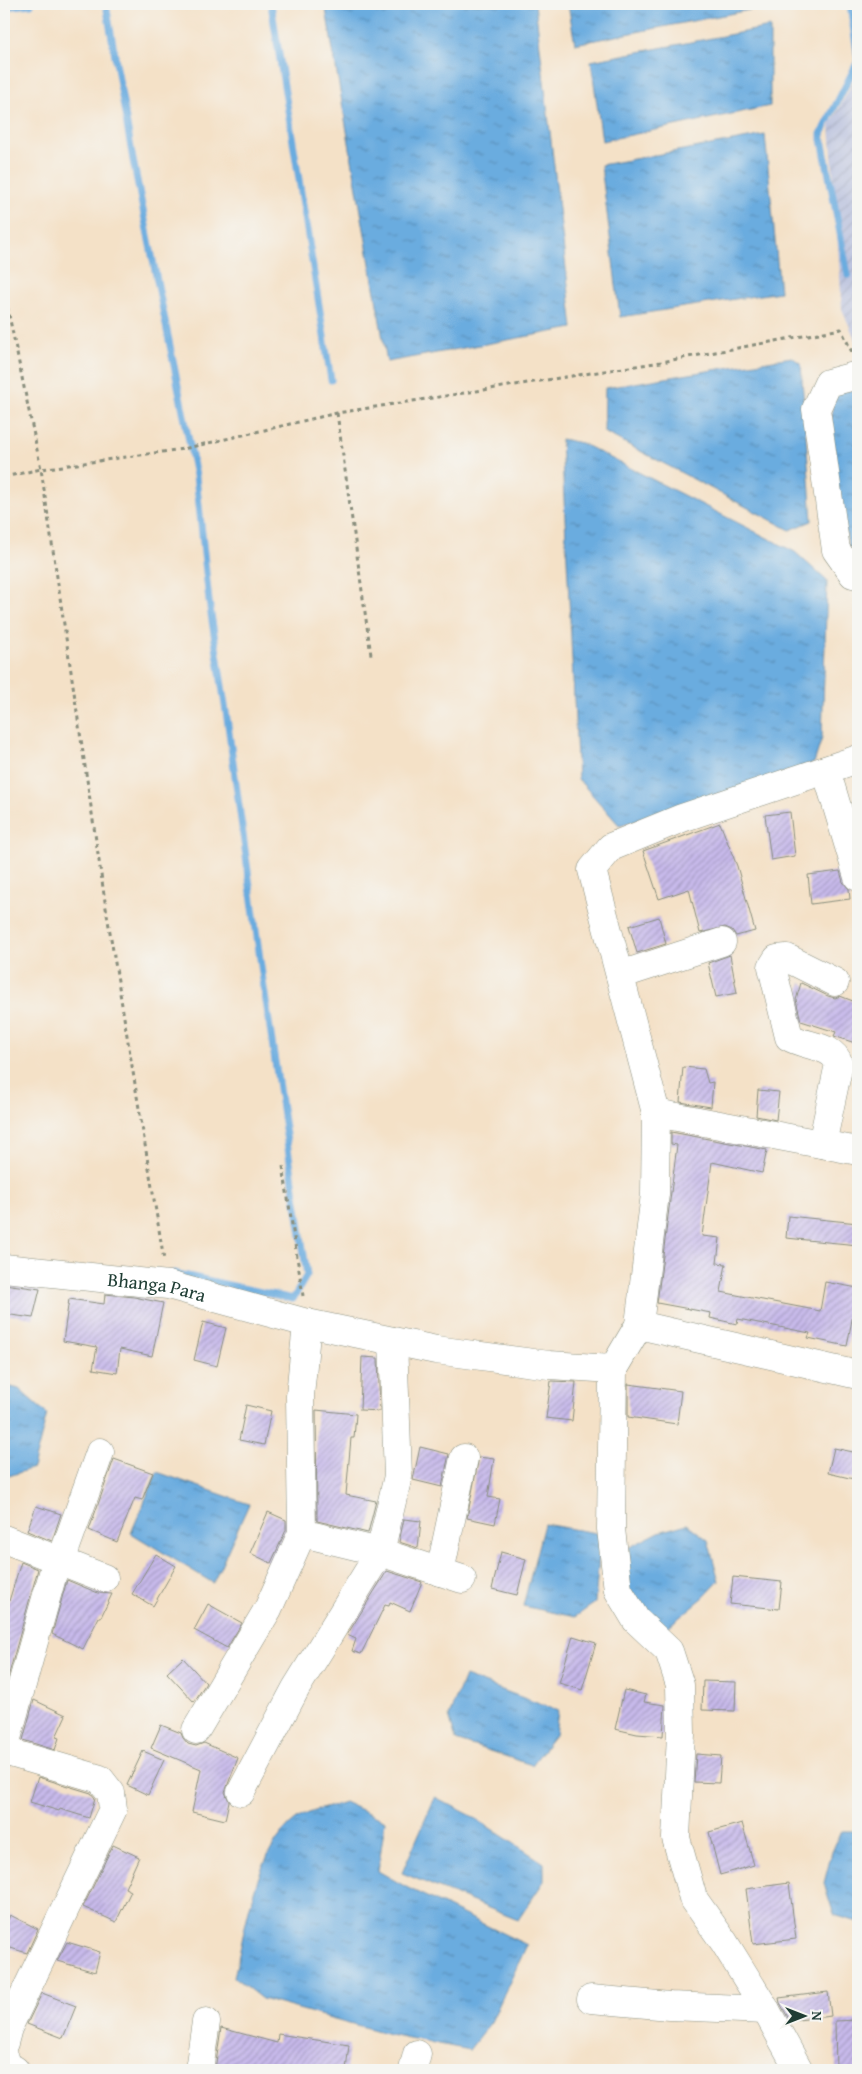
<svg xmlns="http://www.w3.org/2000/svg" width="862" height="2074" viewBox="0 0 862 2074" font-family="'Gentium Book Plus',serif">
<defs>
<pattern id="industrial-furrows" width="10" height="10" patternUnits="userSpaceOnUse" patternTransform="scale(1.25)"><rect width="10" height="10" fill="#bcc3de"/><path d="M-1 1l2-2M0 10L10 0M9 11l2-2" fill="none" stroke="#a1a8bf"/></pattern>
<pattern id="water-ripples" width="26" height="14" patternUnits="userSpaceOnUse" patternTransform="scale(1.25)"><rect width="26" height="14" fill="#6bacdf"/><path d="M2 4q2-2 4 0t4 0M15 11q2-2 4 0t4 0" fill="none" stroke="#578db6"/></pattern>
<pattern id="building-hatch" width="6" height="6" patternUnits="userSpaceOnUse" patternTransform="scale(1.25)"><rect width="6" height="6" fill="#c8baeb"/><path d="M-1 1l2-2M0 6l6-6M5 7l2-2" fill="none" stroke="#a298bf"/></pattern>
</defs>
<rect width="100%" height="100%" fill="#f6f6f2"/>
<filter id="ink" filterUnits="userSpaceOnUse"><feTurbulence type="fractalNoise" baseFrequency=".02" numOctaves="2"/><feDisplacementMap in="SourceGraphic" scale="10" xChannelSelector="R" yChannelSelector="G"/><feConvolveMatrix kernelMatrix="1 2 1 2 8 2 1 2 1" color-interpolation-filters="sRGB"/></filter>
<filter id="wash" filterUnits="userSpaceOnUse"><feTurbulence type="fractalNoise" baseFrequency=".0096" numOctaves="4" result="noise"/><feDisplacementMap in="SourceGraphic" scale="20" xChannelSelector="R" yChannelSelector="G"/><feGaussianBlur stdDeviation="1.12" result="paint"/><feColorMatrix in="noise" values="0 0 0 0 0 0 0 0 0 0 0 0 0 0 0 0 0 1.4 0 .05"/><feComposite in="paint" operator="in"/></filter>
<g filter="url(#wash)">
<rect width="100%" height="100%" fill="#f4e1c7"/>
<!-- industrial -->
<polygon fill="url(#industrial-furrows)" points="858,73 858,346 842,309 830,125"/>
<!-- water -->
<g fill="url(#water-ripples)" stroke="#45748a">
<polygon points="325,4 535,4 573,328 387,362"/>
<polygon points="568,4 775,4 775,5 575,44"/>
<polygon points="770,27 770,106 602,141 591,61"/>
<polygon points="765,135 780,292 620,317 601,165"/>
<polygon points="792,357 801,364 812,521 790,530 604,432 605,388"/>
<polygon points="858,388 858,569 853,569 830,451 833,394"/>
<polygon points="561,439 581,443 795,552 827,581 822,738 814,763 620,826 578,779"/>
<polygon points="4,1385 19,1389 47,1414 33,1468 9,1476 4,1470"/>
<polygon points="157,1472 249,1504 213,1583 131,1533"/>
<polygon points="544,1524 601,1534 595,1603 575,1617 523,1606"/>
<polygon points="687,1524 708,1540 719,1581 704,1597 663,1631 628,1589 626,1549 659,1532"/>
<polygon points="465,1676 558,1711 555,1735 532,1765 456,1740 449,1716"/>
<polygon points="435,1797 470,1815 544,1863 544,1881 518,1920 402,1873"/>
<path d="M 344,1802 L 385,1821 L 378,1871 L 408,1888 L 527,1945 L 491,2022 L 469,2050 L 389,2034 L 262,1999 L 234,1977 C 246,1928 255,1849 297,1819 C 308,1811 332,1807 344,1802 Z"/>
<polygon points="841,1831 858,1831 858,1922 834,1915 824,1883 832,1852"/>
</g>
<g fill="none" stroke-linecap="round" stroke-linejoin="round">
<!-- stream -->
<g stroke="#6bacdf" stroke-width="7">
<polyline points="106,4 133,160 196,476 209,601 228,725 264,988 307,1275 293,1299 174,1273"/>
<polyline points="271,4 331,380"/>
<polyline points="850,4 858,59"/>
<polyline points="4,7 31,4"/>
<polyline points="848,275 821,134 858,61"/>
</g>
</g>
<g id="blocks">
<!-- building -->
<g fill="url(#building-hatch)">
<polygon points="790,812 795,856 771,860 765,815"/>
<polygon points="720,823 737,866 755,931 736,936 732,930 725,927 700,933 689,889 659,899 643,851"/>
<polygon points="840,871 843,882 849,889 850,899 811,904 808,875"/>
<polygon points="659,917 666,944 637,953 629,926"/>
<polygon points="730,955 737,993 716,997 708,963"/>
<polygon points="801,983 828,996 835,998 840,996 858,1003 858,1044 834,1036 836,1032 801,1021 796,1000"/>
<polygon points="683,1067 704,1069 708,1083 713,1082 711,1107 680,1102"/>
<polygon points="758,1090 779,1092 776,1120 756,1116"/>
<polygon points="671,1132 767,1150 762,1173 712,1162 702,1236 720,1238 717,1263 726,1264 721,1292 820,1311 825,1282 858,1288 858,1310 854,1309 847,1346 808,1338 810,1333 738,1319 737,1324 710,1318 711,1313 657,1303 677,1145 671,1144"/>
<polygon points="788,1216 858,1223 858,1245 786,1238"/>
<polygon points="4,1284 40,1289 33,1318 4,1314"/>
<polygon points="105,1294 134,1297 163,1303 152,1356 120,1349 117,1373 93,1369 97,1347 63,1341 69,1299 104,1304"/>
<polygon points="203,1322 226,1328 217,1366 194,1360"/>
<polygon points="362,1357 378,1358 380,1411 360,1410"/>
<polygon points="551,1381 576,1382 572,1421 546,1418"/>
<polygon points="628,1384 681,1391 677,1424 628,1417"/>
<polygon points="246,1405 271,1411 264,1445 239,1440"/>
<polygon points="316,1410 356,1414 354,1438 351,1438 346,1495 376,1501 368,1533 317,1521"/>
<polygon points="420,1447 449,1454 442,1487 413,1480"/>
<polygon points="834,1448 858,1453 858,1480 828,1473"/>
<polygon points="479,1457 494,1459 488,1497 500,1499 495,1524 467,1518"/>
<polygon points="114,1459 153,1473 142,1500 135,1498 117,1542 89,1530"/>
<polygon points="36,1506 61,1514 52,1541 27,1531"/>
<polygon points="268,1512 286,1520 286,1530 271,1563 250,1553"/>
<polygon points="404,1519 421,1521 418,1548 399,1542"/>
<polygon points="501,1552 526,1559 517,1595 492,1589"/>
<polygon points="156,1554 176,1566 153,1606 132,1594"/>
<polygon points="21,1562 38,1569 4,1692 4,1600 9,1601"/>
<polygon points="387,1571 422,1582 410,1611 390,1602 389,1606 385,1605 361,1654 352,1651 356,1639 347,1635"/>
<polygon points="733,1577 782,1582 779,1609 730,1604"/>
<polygon points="67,1580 98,1593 112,1594 101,1617 99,1617 83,1649 52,1634"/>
<polygon points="208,1604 242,1623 227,1648 194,1630"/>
<polygon points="573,1636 596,1643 582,1690 559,1683"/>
<polygon points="183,1658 206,1683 194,1702 167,1673"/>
<polygon points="703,1681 736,1682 735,1711 702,1710"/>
<polygon points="624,1690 646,1695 644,1702 665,1705 663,1736 637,1734 615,1729"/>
<polygon points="34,1700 66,1715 56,1737 59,1738 55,1750 23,1740"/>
<polygon points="161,1725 181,1733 183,1738 188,1744 196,1746 204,1743 238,1758 225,1792 229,1801 225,1820 192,1812 201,1769 151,1748"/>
<polygon points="143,1751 164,1760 148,1795 127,1785"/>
<polygon points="696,1754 721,1756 719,1783 694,1782"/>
<polygon points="38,1777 91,1793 95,1798 89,1818 60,1809 59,1811 30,1802"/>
<polygon points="742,1823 754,1865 720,1875 709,1832"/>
<polygon points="113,1845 139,1857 125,1888 131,1891 116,1922 83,1907"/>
<polygon points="789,1883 796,1939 753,1944 746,1889"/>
<polygon points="10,1915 38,1929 27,1953 4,1946 4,1928"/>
<polygon points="67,1942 100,1952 95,1972 57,1961"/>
<polygon points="828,1992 831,2016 790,2021 780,2003 779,1998"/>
<polygon points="42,1993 76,2006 63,2038 27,2024"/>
<polygon points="858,2020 858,2070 836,2070 835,2021"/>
<polygon points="221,2028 277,2043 278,2034 349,2045 346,2070 215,2070"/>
</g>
</g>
</g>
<g filter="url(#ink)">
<use href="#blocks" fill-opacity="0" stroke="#8a8f7e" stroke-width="1"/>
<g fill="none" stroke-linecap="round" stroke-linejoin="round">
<!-- minor casing -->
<g stroke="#8a8f7e" stroke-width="29">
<g id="minor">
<polyline points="858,375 828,383 816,409 836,550 853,574 858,575"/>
<polyline points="826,770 858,877"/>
<polyline points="620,975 722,942"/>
<polyline points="656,1113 858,1151"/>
<path d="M 822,1144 L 839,1064 C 833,1044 805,1047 789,1037 L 772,967 L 777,959 L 787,958 L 835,982"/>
<path id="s1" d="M 4,1268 L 168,1285 L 307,1323 L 436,1350 L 549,1365 L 613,1369 L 639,1325 L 858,1375"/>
<polyline points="639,1325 655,1194 656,1113 592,870 611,847 682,818 858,759"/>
<polyline points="613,1369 611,1529 618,1590 636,1620 669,1651 680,1685 681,1734 676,1838 693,1898 724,1942 766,2010 799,2070"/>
<polyline points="302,1533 380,1552 462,1579"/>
<polyline points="4,1539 104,1578"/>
<polyline points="61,1561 100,1452"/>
<polyline points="440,1572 464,1458"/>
<polyline points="196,1730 268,1609 302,1533 300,1396 307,1323"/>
<polyline points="4,1749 57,1559"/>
<polyline points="4,1751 100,1779 111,1793 113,1809 8,2028 4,2043"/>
<polyline points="241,1792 296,1688 380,1552 398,1476 393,1341"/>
<polyline points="591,1999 670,2006 766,2010"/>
<polyline points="4,2058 5,2064 15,2070"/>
<polyline points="199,2070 206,2022"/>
<polyline points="413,2070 417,2054"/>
</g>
</g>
<!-- path -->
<g stroke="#8a8f7e" stroke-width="3" stroke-dasharray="4 4" stroke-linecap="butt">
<polyline points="4,291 41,469 106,908 164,1260"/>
<polyline points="337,413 371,655"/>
<polyline points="4,477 41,469 183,449 337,413 661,362 841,329 852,352"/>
<polyline points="283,1166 303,1296"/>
</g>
<!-- minor -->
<use href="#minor" stroke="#fff" stroke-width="28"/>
</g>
</g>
<g text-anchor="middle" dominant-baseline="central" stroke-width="5" stroke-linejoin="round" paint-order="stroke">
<!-- street labels -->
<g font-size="19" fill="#1f3d34" stroke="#f6f6f2">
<text stroke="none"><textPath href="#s1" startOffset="154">Bhanga Para</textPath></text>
</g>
</g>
<!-- margin -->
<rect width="862" height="2074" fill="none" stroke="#f6f6f2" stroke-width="20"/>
<!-- north arrow -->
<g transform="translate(804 2016) rotate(90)" stroke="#f6f6f2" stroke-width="4" paint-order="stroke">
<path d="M0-4L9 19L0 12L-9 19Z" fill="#1f3d34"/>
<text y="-8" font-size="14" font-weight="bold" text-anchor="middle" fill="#1f3d34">N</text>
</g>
</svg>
